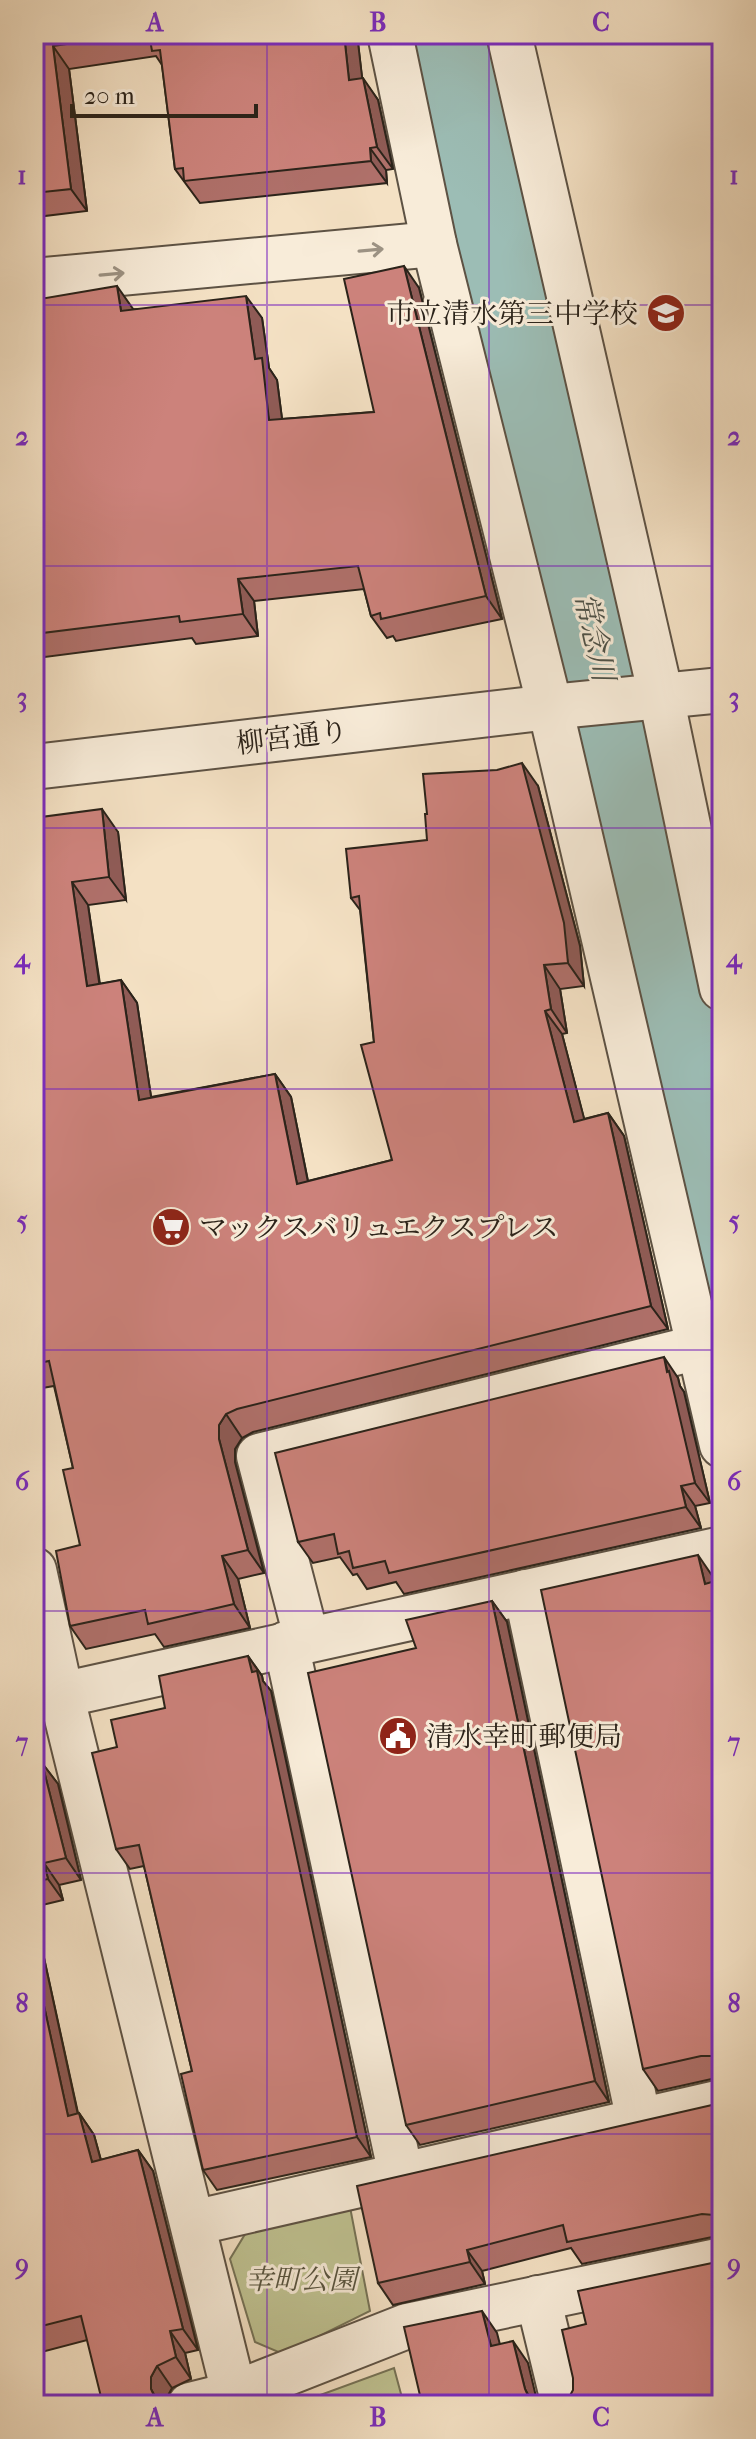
<svg xmlns="http://www.w3.org/2000/svg" width="756" height="2439" viewBox="0 0 756 2439" font-family="'IM FELL French Canon','Noto Serif JP',serif">
<rect width="100%" height="100%" fill="#f4e1c4"/>
<filter id="stains"><feTurbulence type="fractalNoise" baseFrequency=".0025" numOctaves="4"/><feColorMatrix values="0 0 0 0 .2 0 0 0 0 .09 0 0 0 0 .02 0 0 0 .5 -.17"/></filter>
<radialGradient id="worn" r=".72"><stop offset=".6" stop-color="#630" stop-opacity="0"/><stop offset="1" stop-color="#630" stop-opacity=".3"/></radialGradient>
<!-- green -->
<g fill="#bfc291" stroke="#757256" stroke-width="2">
<polygon points="350,2207 370,2311 283,2354 255,2342 230,2259 247,2231"/>
<polygon points="394,2368 404,2405 293,2405"/>
</g>
<g fill="none" stroke-linecap="round" stroke-linejoin="round">
<!-- river -->
<polyline stroke="#9cbdb5" stroke-width="110" points="452,34 678,992 707,1175 722,1243"/>
<!-- minor casing -->
<g stroke="#5d5244" stroke-width="48">
<g id="minor">
<polyline points="390,34 434,244 550,707 722,1445"/>
<polyline points="509,34 661,696 722,988"/>
<polyline points="34,281 434,244"/>
<polyline points="34,1570 61,1694 237,2405"/>
<polyline points="526,1592 639,2121"/>
<polyline points="307,1640 259,1456 699,1347"/>
<polyline points="286,1644 401,2175"/>
<polyline points="34,1701 722,1549"/>
<polyline points="193,2223 722,2102"/>
<polyline points="538,2298 564,2405"/>
<polyline points="190,2405 234,2394 407,2326 722,2260"/>
</g>
</g>
<!-- tertiary casing -->
<g stroke="#5d5244" stroke-width="48">
<polyline id="tertiary" points="34,767 550,707 722,690"/>
</g>
<!-- minor -->
<use href="#minor" stroke="#f8ecd9" stroke-width="44"/>
<!-- tertiary -->
<use href="#tertiary" stroke="#f8ecd9" stroke-width="44"/>
</g>
<!-- wall -->
<g fill="#af706a" stroke="#2b231a" stroke-width="2">
<polygon points="34,34 357,34 362,78 378,100 393,169 386,170 387,183 200,203 175,169 162,65 156,56 69,69 87,211 37,217 41,255 34,257"/>
<polygon points="419,288 502,619 396,641 393,636 387,638 371,616 364,589 254,601 258,636 196,644 192,638 45,657 34,641 43,298 133,309 262,318 269,368 277,380 282,419 374,412"/>
<polygon points="538,786 580,946 584,986 560,989 567,1033 562,1034 584,1119 608,1113 624,1136 668,1329 253,1432 242,1438 235,1449 235,1462 264,1573 238,1579 250,1628 164,1647 155,1634 86,1649 70,1626 80,1545 73,1468 54,1386 37,1389 34,1384 34,818 118,832 126,900 88,905 100,984 121,980 137,1003 151,1097 275,1074 291,1097 308,1181 392,1160 374,1042 360,910 351,898 427,840"/>
<polygon points="678,1378 680,1386 684,1392 710,1503 695,1506 701,1528 404,1594 396,1582 367,1589 357,1574 353,1575 340,1557 313,1563 298,1542"/>
<polygon points="713,1577 714,1581 722,1591 722,2078 716,2078 658,2091 643,2069"/>
<polygon points="492,1601 507,1622 609,2102 420,2145 406,2125 416,1648"/>
<polygon points="248,1656 262,1676 263,1681 271,1691 371,2157 217,2190 203,2170 192,2071 144,1866 130,1869 116,1849 117,1747 165,1708"/>
<polygon points="42,1763 58,1784 81,1880 59,1885 63,1900 34,1907 34,1765"/>
<polygon points="34,1912 78,2113 79,2113 94,2135 101,2160 138,2150 153,2171 198,2350 185,2353 191,2379 172,2388 166,2399 87,2340 34,2354"/>
<polygon points="722,2100 722,2236 717,2236 582,2264 571,2248 482,2271 485,2284 393,2305 378,2283"/>
</g>
<!-- shaded-wall -->
<g fill="#8f5b56" stroke="#2b231a" stroke-width="2">
<polygon points="344,34 357,34 365,102 349,80"/>
<polygon points="53,46 69,69 87,211 71,189"/>
<polygon points="363,78 378,100 393,169 377,147"/>
<polygon points="370,148 386,170 387,183 371,161"/>
<polygon points="34,213 37,217 41,255 34,245"/>
<polygon points="404,266 419,288 502,619 486,596"/>
<polygon points="34,286 47,305 34,300"/>
<polygon points="117,286 133,309 137,333 121,311"/>
<polygon points="246,296 262,318 269,368 277,380 285,442 269,420 255,359"/>
<polygon points="238,579 254,601 258,636 243,614"/>
<polygon points="522,763 538,786 580,946 584,986 568,963"/>
<polygon points="102,809 118,832 126,900 109,877"/>
<polygon points="72,882 88,905 103,1009 87,986"/>
<polygon points="544,965 560,989 567,1033 551,1009"/>
<polygon points="121,980 137,1003 155,1123 139,1100"/>
<polygon points="545,1011 562,1034 591,1145 574,1122"/>
<polygon points="275,1074 291,1097 313,1207 297,1184"/>
<polygon points="608,1113 624,1136 668,1329 651,1306"/>
<polygon points="664,1357 678,1378 680,1386 684,1392 710,1503 695,1483"/>
<polygon points="226,1414 242,1438 235,1449 235,1462 264,1573 248,1550 219,1439 219,1425"/>
<polygon points="681,1486 695,1506 701,1528 686,1507"/>
<polygon points="698,1555 713,1577 720,1605 705,1584"/>
<polygon points="222,1556 238,1579 250,1628 234,1604"/>
<polygon points="715,1581 722,1591 722,1610"/>
<polygon points="492,1601 507,1622 609,2102 595,2081"/>
<polygon points="248,1656 262,1676 263,1681 271,1691 371,2157 357,2137"/>
<polygon points="42,1763 58,1784 81,1880 66,1858"/>
<polygon points="44,1863 59,1885 63,1900 48,1879"/>
<polygon points="34,1912 83,2138 68,2116 34,1960"/>
<polygon points="79,2113 94,2135 107,2183 92,2162"/>
<polygon points="138,2150 153,2171 198,2350 183,2329"/>
<polygon points="467,2250 482,2271 485,2284 470,2262"/>
<polygon points="482,2311 497,2333 506,2368 491,2346"/>
<polygon points="170,2331 185,2353 191,2379 176,2357"/>
<polygon points="513,2341 528,2363 538,2405 534,2405 525,2389"/>
<polygon points="157,2366 172,2388 166,2399 166,2405 160,2405 151,2389 151,2377"/>
</g>
<!-- building -->
<g fill="#cc827b" stroke="#2b231a" stroke-width="2">
<polygon points="34,34 136,34 53,46 71,189 34,193"/>
<polygon points="149,34 344,34 349,80 363,78 377,147 370,148 371,161 184,181 183,168 175,169 160,50 152,51"/>
<polygon points="404,266 486,596 381,619 380,613 371,616 358,566 238,579 243,614 180,622 179,616 34,634 34,300 117,286 121,311 246,296 255,359 262,358 269,420 374,412 344,279"/>
<polygon points="522,763 564,923 568,963 544,965 551,1009 545,1011 574,1122 608,1113 651,1306 237,1409 226,1414 219,1425 219,1439 248,1550 222,1556 234,1604 148,1624 145,1610 70,1626 56,1551 80,1545 63,1470 73,1468 49,1361 34,1364 34,818 102,809 109,877 72,882 87,986 121,980 139,1100 275,1074 297,1184 392,1160 361,1045 374,1042 359,896 351,898 346,849 427,840 425,814 427,814 423,774 497,770"/>
<polygon points="664,1357 667,1372 669,1371 695,1483 681,1486 686,1507 389,1573 385,1561 353,1568 349,1551 338,1554 334,1534 298,1542 275,1453"/>
<polygon points="698,1555 705,1584 715,1581 722,1610 722,2062 714,2056 701,2056 643,2069 541,1590"/>
<polygon points="492,1601 595,2081 406,2125 308,1673 416,1648 406,1620"/>
<polygon points="248,1656 252,1672 257,1671 357,2137 203,2170 181,2074 192,2071 139,1845 116,1849 92,1753 117,1747 111,1720 165,1708 159,1676"/>
<polygon points="42,1763 66,1858 44,1863 48,1879 34,1882 34,1765"/>
<polygon points="34,1960 68,2116 79,2113 92,2162 138,2150 183,2329 170,2331 176,2357 157,2366 151,2377 151,2389 156,2400 164,2405 103,2405 81,2316 34,2328"/>
<polygon points="722,2100 722,2220 714,2215 702,2214 567,2242 563,2225 467,2250 470,2262 378,2283 357,2186 712,2105"/>
<polygon points="722,2258 722,2405 560,2405 567,2401 573,2390 573,2378 562,2330 586,2324 578,2291 712,2263"/>
<polygon points="482,2311 491,2346 513,2341 525,2389 530,2400 538,2405 418,2405 422,2404 404,2327"/>
</g>
<!-- one-way arrows -->
<defs><path id="oneway-shaft" d="M-6 0H5M1.5-3L5.5 0L1.5 3" fill="none" stroke-width="1.6" stroke-linecap="round" stroke-linejoin="round" transform="scale(2)"/></defs>
<g stroke="#9c9283">
<use href="#oneway-shaft" transform="translate(371 250) rotate(-5)"/>
<use href="#oneway-shaft" transform="translate(112 274) rotate(-5)"/>
</g>
<!-- grid -->
<path fill="none" stroke="#7b2cbf" stroke-width="2" stroke-opacity="0.55" d="M 267,34 L 267,2405M 489,34 L 489,2405M 34,305 L 722,305M 34,566 L 722,566M 34,828 L 722,828M 34,1089 L 722,1089M 34,1350 L 722,1350M 34,1611 L 722,1611M 34,1873 L 722,1873M 34,2134 L 722,2134"/>
<!-- icons -->
<defs>
<g id="school-disc" transform="scale(2)"><circle r="9.5" fill="#8f2418" stroke="#f8ecd9"/><path d="M0-5L7-2L0 1L-7-2ZM-4 1L0 2.5L4 1V4Q0 6-4 4Z" fill="#fff"/></g>
<g id="supermarket-disc" transform="scale(2)"><circle r="9.5" fill="#8f2418" stroke="#f8ecd9"/><path d="M-6-5.5h2.5l.6 2H6L4.5 2H-2.5L-4.4-4H-6ZM-1.5 3.2a1.3 1.3 0 1 0 .1 0ZM3 3.2a1.3 1.3 0 1 0 .1 0Z" fill="#fff"/></g>
<g id="civic-disc" transform="scale(2)"><circle r="9.5" fill="#8f2418" stroke="#f8ecd9"/><path d="M-.6-6.5H3V-4.5H.6V-3L4-1V1h2V6H-6V1h2V-1L-.6-3ZM-1.2 2.5V6h2.4V2.5Z" fill="#fff"/></g>
</defs>
<g fill-rule="evenodd">
<use href="#school-disc" x="666" y="313"/>
<use href="#supermarket-disc" x="171" y="1227"/>
<use href="#civic-disc" x="398" y="1736"/>
</g>
<g text-anchor="middle" dominant-baseline="central" stroke-width="6" stroke-linejoin="round" paint-order="stroke">
<!-- poi labels -->
<g font-size="28" fill="#2b231a" stroke="#f8ecd9" text-anchor="start">
<text x="638" y="313" text-anchor="end">市立清水第三中学校</text>
<text x="199" y="1227">マックスバリュエクスプレス</text>
<text x="426" y="1736">清水幸町郵便局</text>
</g>
<!-- street labels -->
<g font-size="28" fill="#2b231a" stroke="#f8ecd9">
<text transform="translate(292 737) rotate(-7)">柳宮通り</text>
</g>
<!-- park labels -->
<g font-size="28" font-style="italic" fill="#57533e" stroke="#f8ecd9">
<text x="301" y="2279">幸町公園</text>
</g>
<!-- water labels -->
<g font-size="30" font-style="italic" fill="#4d5148" stroke="#f8ecd9">
<text transform="translate(594 637) rotate(77)">常念川</text>
</g>
</g>
<!-- margin -->
<rect width="756" height="2439" fill="none" stroke="#f4e1c4" stroke-width="88"/>
<!-- scale -->
<path d="M72 104v12h184v-12" fill="none" stroke="#2b231a" stroke-width="4"/>
<text x="84" y="104" font-size="24" fill="#2b231a" stroke="#f8ecd9" stroke-width="6" paint-order="stroke">20 m</text>
<rect x="44" y="44" width="668" height="2351" fill="none" stroke="#7b2cbf" stroke-width="3"/>
<g font-size="26" text-anchor="middle" font-weight="bold" fill="#7b2cbf">
<text x="155" y="31">A</text>
<text x="378" y="31">B</text>
<text x="601" y="31">C</text>
<text x="22" y="184">1</text>
<text x="734" y="184">1</text>
<text x="22" y="445">2</text>
<text x="734" y="445">2</text>
<text x="22" y="706">3</text>
<text x="734" y="706">3</text>
<text x="22" y="967">4</text>
<text x="734" y="967">4</text>
<text x="22" y="1229">5</text>
<text x="734" y="1229">5</text>
<text x="22" y="1490">6</text>
<text x="734" y="1490">6</text>
<text x="22" y="1751">7</text>
<text x="734" y="1751">7</text>
<text x="22" y="2012">8</text>
<text x="734" y="2012">8</text>
<text x="22" y="2273">9</text>
<text x="734" y="2273">9</text>
<text x="155" y="2426">A</text>
<text x="378" y="2426">B</text>
<text x="601" y="2426">C</text>
</g>
<rect width="100%" height="100%" filter="url(#stains)"/>
<rect width="100%" height="100%" fill="url(#worn)"/>
</svg>
